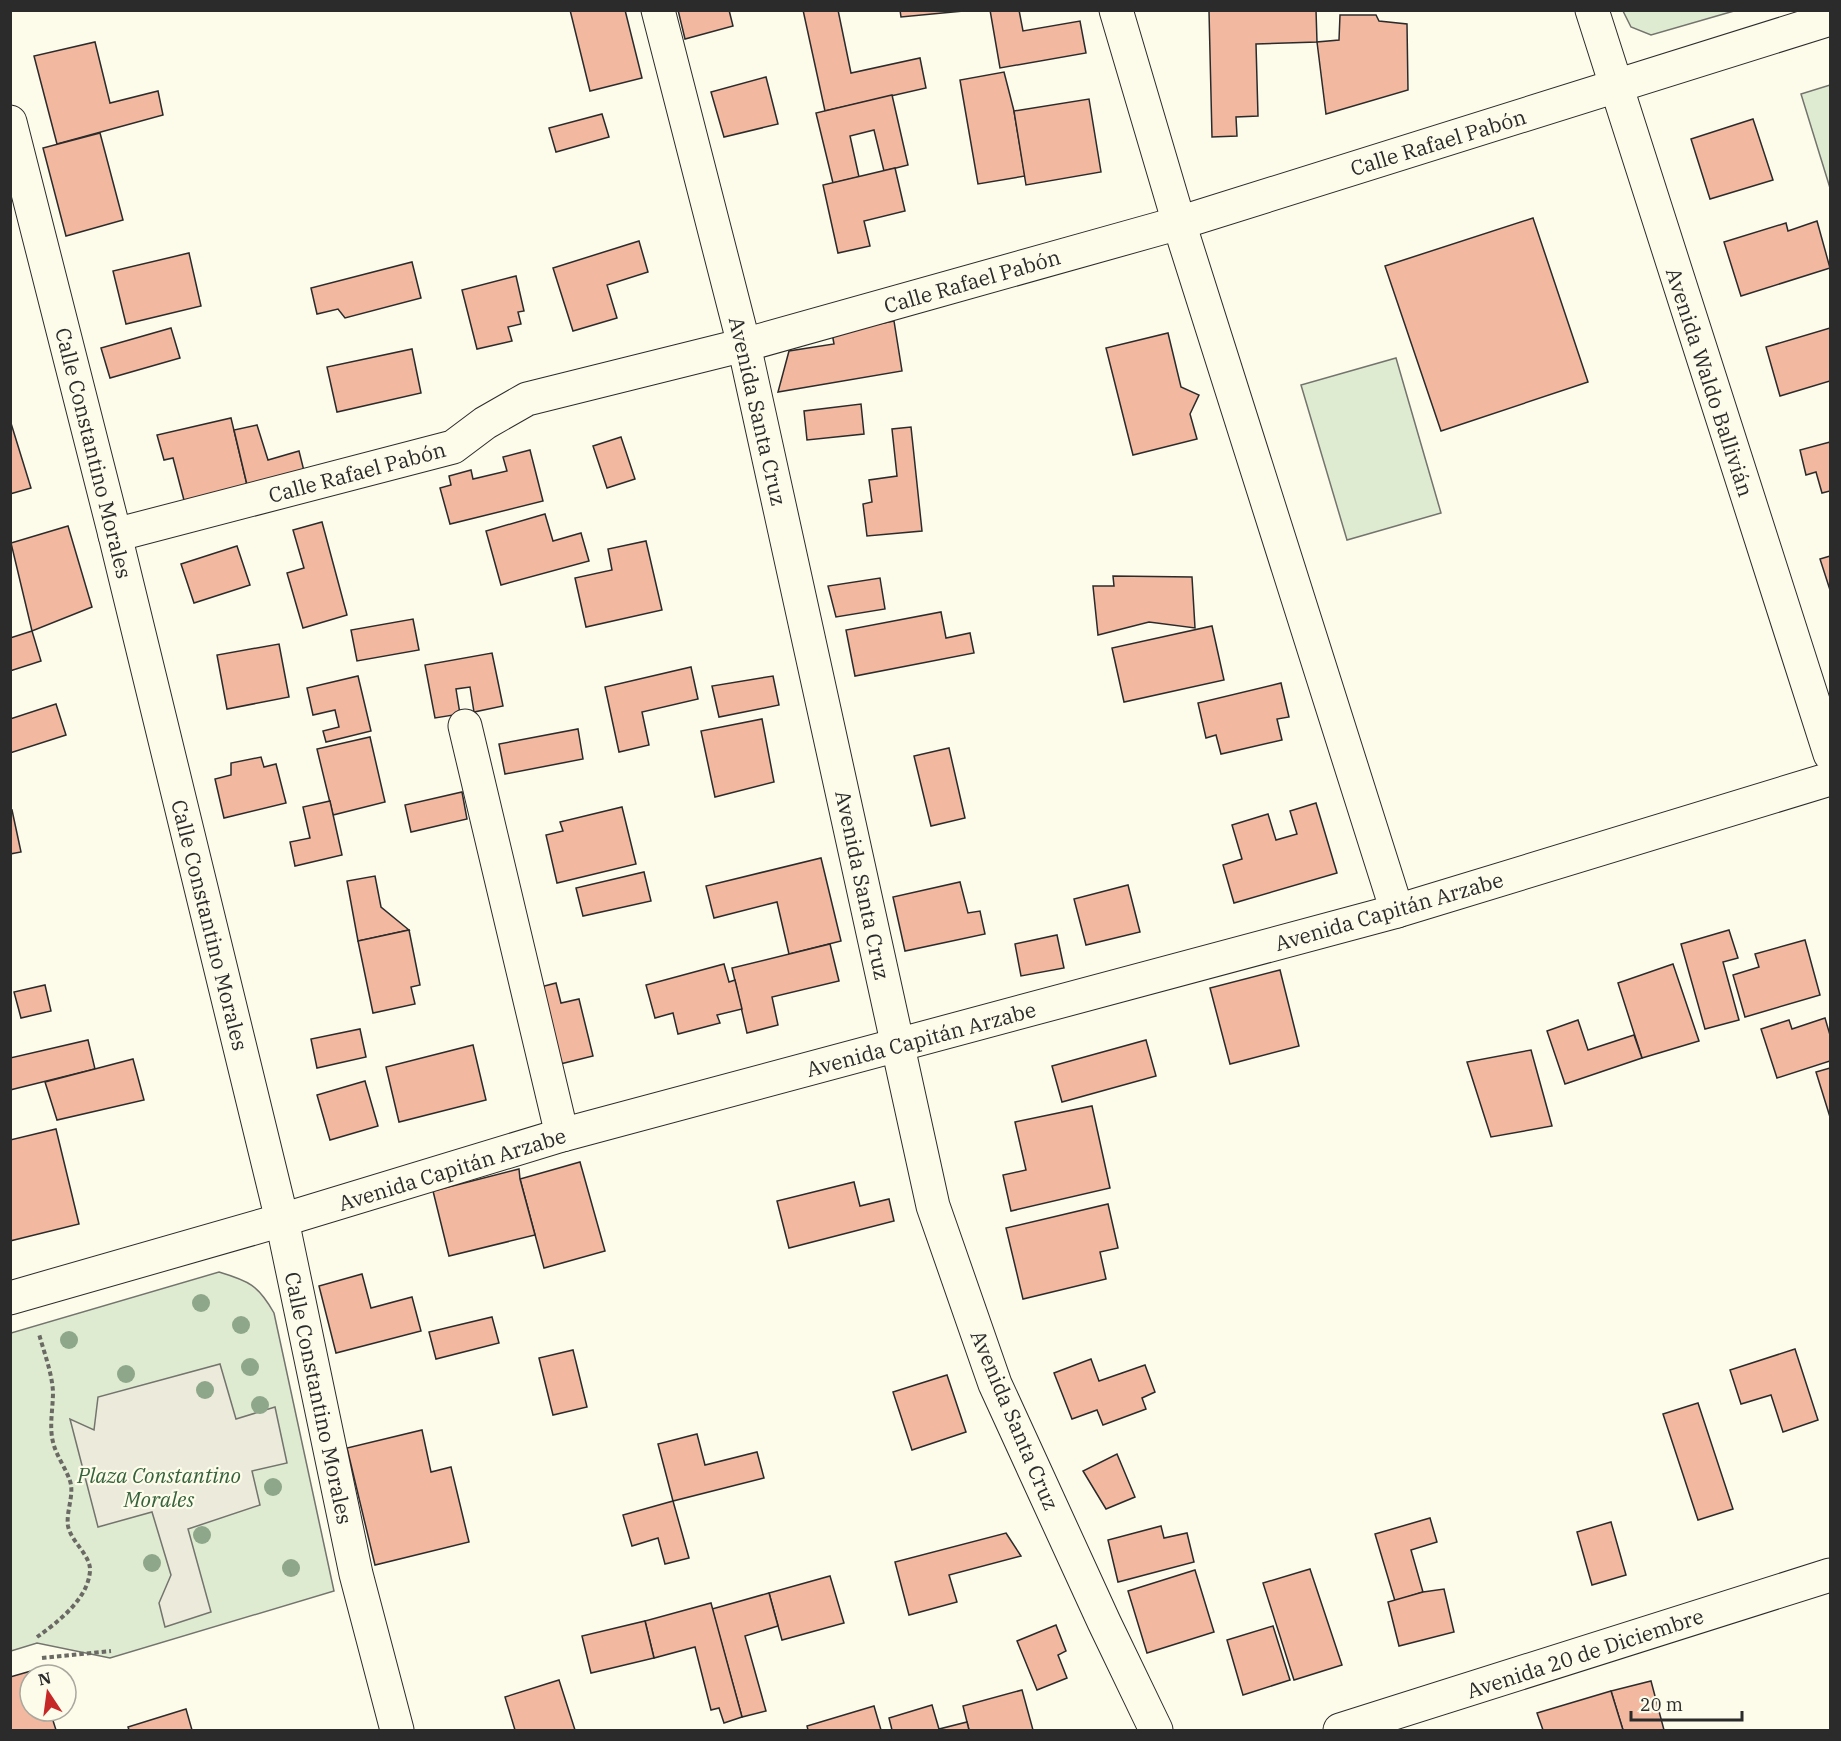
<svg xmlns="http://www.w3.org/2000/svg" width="1841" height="1741" viewBox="0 0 1841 1741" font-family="'IBM Plex Serif',serif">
<rect width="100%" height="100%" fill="#fdfbea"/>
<!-- green -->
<g fill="#deebd1" stroke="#74746e" stroke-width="1.5">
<polygon points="1623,11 1734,11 1651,35 1631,27"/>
<polygon points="1830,85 1830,188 1801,94"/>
<polygon points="1396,358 1441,513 1347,540 1301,385"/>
<path d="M 219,1272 C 249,1281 258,1285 274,1313 L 334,1591 L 110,1658 L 37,1643 L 11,1651 L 11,1333 Z"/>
</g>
<!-- parking -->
<polygon fill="#eceadb" stroke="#74746e" stroke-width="1.5" points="220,1364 236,1419 275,1407 287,1463 252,1471 260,1505 188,1529 211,1612 165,1627 159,1603 171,1575 152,1512 98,1527 70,1419 94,1430 98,1397"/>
<!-- building -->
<g fill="#f2b8a0" stroke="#2b2b2b" stroke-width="1.5">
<polygon points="570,10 625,10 642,78 590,91"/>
<polygon points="678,10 729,10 733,26 685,39"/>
<polygon points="803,10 838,10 851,73 920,58 926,88 825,111"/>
<polygon points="900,10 963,10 963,11 901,17"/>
<polygon points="990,10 1019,10 1023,31 1080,21 1086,53 1000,68"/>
<polygon points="1316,10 1317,42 1256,44 1258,116 1236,117 1237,136 1212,137 1209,11"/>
<polygon points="1340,15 1376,15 1379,21 1407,24 1408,90 1326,114 1317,42 1339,40"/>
<polygon points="95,42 110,103 158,91 163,115 57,144 34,56"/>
<polygon points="1004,72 1014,111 1025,176 978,184 960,80"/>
<polygon points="766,77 778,124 724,137 711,92"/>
<polygon points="892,95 908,165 884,171 874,130 850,136 859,177 833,183 816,113"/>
<polygon points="1089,99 1101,172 1026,185 1014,111"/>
<polygon points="602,114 609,137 556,152 549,128"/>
<polygon points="1753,119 1773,180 1710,199 1691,139"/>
<polygon points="100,133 123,220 66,236 43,148"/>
<polygon points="895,168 905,211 864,221 870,246 838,253 823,185"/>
<polygon points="1533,218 1588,382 1441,431 1385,266"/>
<polygon points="1817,221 1830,268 1741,296 1724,242 1786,223 1788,231"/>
<polygon points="639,241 648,272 607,285 617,318 573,331 553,268"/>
<polygon points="189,253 201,306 126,324 113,271"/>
<polygon points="412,262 421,298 345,318 338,309 317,314 311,288"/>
<polygon points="516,276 524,311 518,312 521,324 508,327 512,341 477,349 462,290"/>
<polygon points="894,321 902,371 778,392 789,351 834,344 832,333"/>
<polygon points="171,328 180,358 110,378 101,348"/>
<polygon points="1830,328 1830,381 1780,396 1766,347"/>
<polygon points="1168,333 1181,387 1199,395 1190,414 1197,439 1133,455 1106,348"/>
<polygon points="412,349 421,393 337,412 327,367"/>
<polygon points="861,404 864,434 807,440 804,411"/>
<polygon points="231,418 248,489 185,504 173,458 164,460 157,435"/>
<polygon points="10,420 31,488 10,494"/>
<polygon points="257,425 268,460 299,451 306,479 248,489 234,430"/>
<polygon points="911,427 922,531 867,536 863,504 872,502 869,480 897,476 892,429"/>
<polygon points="621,437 635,479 607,488 593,446"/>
<polygon points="1830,442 1830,491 1822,493 1816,472 1806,475 1800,450"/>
<polygon points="530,450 543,501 450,524 440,488 451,485 449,476 471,470 473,479 507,471 503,457"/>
<polygon points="545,514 553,541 581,533 589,561 501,585 486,531"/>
<polygon points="322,522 347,615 303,628 287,573 304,568 293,530"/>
<polygon points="68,526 92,607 32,631 11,543"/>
<polygon points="646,541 662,610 586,627 575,578 612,570 608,549"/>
<polygon points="237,546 250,585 194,603 181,564"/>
<polygon points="1830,556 1830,590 1820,559"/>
<polygon points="1113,576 1192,577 1195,628 1149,622 1098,635 1093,586 1114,586"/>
<polygon points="880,578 885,609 836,617 828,586"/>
<polygon points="941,612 946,638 970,633 974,653 855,676 846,630"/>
<polygon points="413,619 419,650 357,661 351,630"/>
<polygon points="1212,626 1224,680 1124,702 1112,648"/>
<polygon points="32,631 41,661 10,671 10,638"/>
<polygon points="279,644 289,697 227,709 217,655"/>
<polygon points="492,653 503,706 474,712 470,687 456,689 460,714 435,718 425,665"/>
<polygon points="691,667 698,699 642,712 649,745 619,752 605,687"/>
<polygon points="358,676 371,731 326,742 323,731 339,727 335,710 313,715 307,688"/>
<polygon points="773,676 779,705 719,717 712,686"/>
<polygon points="1281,683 1289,717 1277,719 1282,740 1221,754 1216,735 1206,738 1198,703"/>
<polygon points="56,704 66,735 10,753 10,719"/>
<polygon points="762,719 774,782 715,797 701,731"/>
<polygon points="578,729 583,759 505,774 499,744"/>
<polygon points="370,737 385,802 333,815 317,749"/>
<polygon points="949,748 965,818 931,826 914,756"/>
<polygon points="261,757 264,767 276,764 286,803 224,818 215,779 231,775 231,763"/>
<polygon points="462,792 467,819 411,832 405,805"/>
<polygon points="330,801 342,855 295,866 290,842 310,838 303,807"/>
<polygon points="1316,803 1337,873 1234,903 1223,865 1242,859 1232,825 1268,814 1276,840 1297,834 1290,811"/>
<polygon points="622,807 636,864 557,883 546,835 563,831 560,822"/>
<polygon points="12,810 21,852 10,854 10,811"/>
<polygon points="821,858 841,941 789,954 777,902 714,918 706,886"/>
<polygon points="644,872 651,901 583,916 576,888"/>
<polygon points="375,876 381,907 409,930 358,941 347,881"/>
<polygon points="960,882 968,913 980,911 985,934 905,951 893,897"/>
<polygon points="1128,885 1140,932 1086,945 1074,899"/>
<polygon points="409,930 420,985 411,987 415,1004 373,1013 358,941"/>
<polygon points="1729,930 1738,958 1723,962 1739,1020 1705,1029 1681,944"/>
<polygon points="1057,935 1064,968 1021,976 1015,944"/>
<polygon points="1805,940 1820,995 1745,1017 1733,975 1759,967 1755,954"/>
<polygon points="830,944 839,981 772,997 778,1025 747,1033 732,968"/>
<polygon points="724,964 729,982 735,980 742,1009 717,1015 720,1023 678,1034 673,1013 655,1018 646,985"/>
<polygon points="1673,964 1699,1041 1642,1058 1618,983"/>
<polygon points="1280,970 1299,1046 1230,1064 1210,988"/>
<polygon points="556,983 561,1003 579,999 593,1056 552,1066 533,989"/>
<polygon points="45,985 51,1011 21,1018 14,992"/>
<polygon points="1825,1018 1830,1035 1830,1061 1777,1078 1761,1029 1789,1020 1792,1029"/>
<polygon points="1578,1020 1588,1050 1634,1035 1642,1058 1565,1084 1547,1031"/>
<polygon points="360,1029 366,1057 317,1068 311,1039"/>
<polygon points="88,1040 95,1069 10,1090 10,1058"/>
<polygon points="1146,1040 1156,1076 1062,1102 1052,1066"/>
<polygon points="473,1045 486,1100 399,1122 386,1067"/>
<polygon points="1531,1050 1552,1126 1491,1137 1467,1062"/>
<polygon points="133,1059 144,1100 57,1120 45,1082"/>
<polygon points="1830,1068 1830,1117 1816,1072"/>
<polygon points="365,1081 378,1126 330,1140 317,1095"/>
<polygon points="1092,1106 1110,1188 1011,1211 1003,1175 1026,1170 1015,1122"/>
<polygon points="56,1129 79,1224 10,1241 10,1140"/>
<polygon points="580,1162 605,1251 544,1268 520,1179"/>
<polygon points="519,1169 520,1179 535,1235 449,1256 433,1191"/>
<polygon points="854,1182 860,1206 889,1199 894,1221 789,1248 777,1201"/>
<polygon points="1108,1204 1118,1248 1100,1252 1106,1279 1023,1299 1006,1228"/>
<polygon points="362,1274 371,1308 412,1297 421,1331 336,1353 319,1286"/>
<polygon points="492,1317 499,1343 436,1359 429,1332"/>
<polygon points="1795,1349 1818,1420 1783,1432 1771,1395 1741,1404 1730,1370"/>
<polygon points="573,1350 587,1407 553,1415 539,1358"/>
<polygon points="1091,1359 1099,1381 1145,1365 1155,1392 1142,1398 1146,1409 1103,1425 1097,1410 1072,1419 1054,1373"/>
<polygon points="947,1375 966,1432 912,1450 893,1392"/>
<polygon points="1698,1403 1733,1509 1698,1520 1663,1414"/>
<polygon points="422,1430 431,1472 451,1467 469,1542 375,1565 347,1448"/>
<polygon points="697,1434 705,1465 757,1452 764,1478 673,1501 658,1444"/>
<polygon points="1117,1454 1135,1497 1106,1509 1083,1471"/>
<polygon points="673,1501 689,1558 665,1564 658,1538 632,1546 623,1515"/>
<polygon points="1430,1518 1437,1542 1411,1550 1423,1592 1395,1601 1375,1534"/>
<polygon points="1611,1522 1626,1575 1592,1585 1577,1532"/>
<polygon points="1161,1526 1164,1538 1187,1533 1194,1562 1118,1582 1108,1540"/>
<polygon points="1006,1533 1021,1556 949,1575 957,1602 909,1615 895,1562"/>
<polygon points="1310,1569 1342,1665 1294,1680 1263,1583"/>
<polygon points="1195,1570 1214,1632 1147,1653 1128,1591"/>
<polygon points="830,1576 844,1623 782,1640 769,1593"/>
<polygon points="1444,1589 1454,1632 1399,1646 1388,1602 1423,1592"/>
<polygon points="769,1593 778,1626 745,1636 766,1711 742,1717 712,1609"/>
<polygon points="711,1603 742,1717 724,1723 719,1708 711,1710 695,1647 654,1658 645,1621"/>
<polygon points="645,1621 654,1658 591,1673 582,1636"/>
<polygon points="1056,1625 1066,1651 1058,1655 1067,1678 1037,1690 1017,1641"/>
<polygon points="1273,1626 1290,1680 1243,1695 1227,1640"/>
<polygon points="38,1669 40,1675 30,1675 30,1711 50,1711 56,1730 10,1730 10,1677"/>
<polygon points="559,1680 575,1730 515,1730 505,1697"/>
<polygon points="1651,1681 1664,1730 1623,1730 1611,1691"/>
<polygon points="1022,1690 1033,1730 969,1730 963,1706"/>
<polygon points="1611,1691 1623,1730 1543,1730 1537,1713"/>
<polygon points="932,1705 939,1729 967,1722 969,1730 892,1730 889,1718"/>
<polygon points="874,1706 881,1730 808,1730 807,1726"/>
<polygon points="186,1709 192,1730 129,1730 128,1727"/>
</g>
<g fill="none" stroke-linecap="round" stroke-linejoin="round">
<!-- minor casing -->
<g stroke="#2b2b2b" stroke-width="35">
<g id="minor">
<polyline points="1116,10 1179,223 1397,911"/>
<polyline points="1592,10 1830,754"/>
<polyline points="10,122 115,535 282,1220 356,1574 397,1730"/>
<polyline points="115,535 453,447 485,423 527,399 744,345 1179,223 1830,19"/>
<polyline points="465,726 562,1135"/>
<polyline points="1340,1730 1830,1575"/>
</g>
</g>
<!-- major casing -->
<g stroke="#2b2b2b" stroke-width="35">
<polyline id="major" points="658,10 744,345 933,1206 995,1384 1104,1622 1156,1730"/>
</g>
<!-- highway casing -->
<g stroke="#2b2b2b" stroke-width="35">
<polyline id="highway" points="10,1298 282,1220 562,1135 1397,911 1830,779"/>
</g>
<!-- path -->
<g stroke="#6a6964" stroke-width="4" stroke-dasharray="4.5 3" stroke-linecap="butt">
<path d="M 37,1637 C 58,1622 88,1599 90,1571 C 91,1555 71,1542 68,1526 C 66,1513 73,1498 71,1485 C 69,1473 56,1456 53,1442 C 49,1426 53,1409 53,1392 C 52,1373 44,1352 39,1334"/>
<polyline points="42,1658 111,1651"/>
</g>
<!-- minor -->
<use href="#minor" stroke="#fdfbea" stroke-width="33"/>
<!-- major -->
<use href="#major" stroke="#fdfbea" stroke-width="33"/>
<!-- highway -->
<use href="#highway" stroke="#fdfbea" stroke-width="33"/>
</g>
<!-- trees -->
<g fill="#8ea78a">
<circle cx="201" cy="1303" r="9"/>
<circle cx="241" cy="1325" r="9"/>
<circle cx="69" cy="1340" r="9"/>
<circle cx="250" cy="1367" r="9"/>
<circle cx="126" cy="1374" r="9"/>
<circle cx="205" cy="1390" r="9"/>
<circle cx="260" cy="1405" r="9"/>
<circle cx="273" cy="1487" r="9"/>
<circle cx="202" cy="1535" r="9"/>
<circle cx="152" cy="1563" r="9"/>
<circle cx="291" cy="1568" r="9"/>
</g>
<g text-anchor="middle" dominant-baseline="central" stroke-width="4.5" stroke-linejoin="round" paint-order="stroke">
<!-- street labels -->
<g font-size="21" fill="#2b2b2b" stroke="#fdfbea">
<text transform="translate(1438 142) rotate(-17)">Calle Rafael Pabón</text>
<text transform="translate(972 281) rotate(-16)">Calle Rafael Pabón</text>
<text transform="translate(1710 382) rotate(72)">Avenida Waldo Ballivián</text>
<text transform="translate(758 411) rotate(77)">Avenida Santa Cruz</text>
<text transform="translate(94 453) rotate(76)">Calle Constantino Morales</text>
<text transform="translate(357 472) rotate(-15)">Calle Rafael Pabón</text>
<text transform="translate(863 885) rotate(78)">Avenida Santa Cruz</text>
<text transform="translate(1389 911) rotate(-16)">Avenida Capitán Arzabe</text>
<text transform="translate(210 925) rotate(76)">Calle Constantino Morales</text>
<text transform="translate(921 1039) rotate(-15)">Avenida Capitán Arzabe</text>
<text transform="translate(452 1169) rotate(-17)">Avenida Capitán Arzabe</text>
<text transform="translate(319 1398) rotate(78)">Calle Constantino Morales</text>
<text transform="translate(1015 1420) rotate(67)">Avenida Santa Cruz</text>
<text transform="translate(1585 1653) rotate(-18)">Avenida 20 de Diciembre</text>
</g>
<!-- park labels -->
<g font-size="21" font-style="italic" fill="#34623c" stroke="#fdfbea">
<text x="159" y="1475">Plaza Constantino<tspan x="159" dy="24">Morales</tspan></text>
</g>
</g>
<!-- border -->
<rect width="1841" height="1741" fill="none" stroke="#2b2b2b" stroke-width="24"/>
<!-- north arrow -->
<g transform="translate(48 1693) rotate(347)"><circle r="28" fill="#fdfbea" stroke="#a9a89e" stroke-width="1.5"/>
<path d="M0-4.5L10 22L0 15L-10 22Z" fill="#c62828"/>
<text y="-9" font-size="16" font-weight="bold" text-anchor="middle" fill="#2b2b2b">N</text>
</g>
<!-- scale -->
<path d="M1631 1711v9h111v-9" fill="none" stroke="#2b2b2b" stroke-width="3"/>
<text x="1640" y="1711" font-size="18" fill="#2b2b2b" stroke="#fdfbea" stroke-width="4.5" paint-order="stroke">20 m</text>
</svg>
